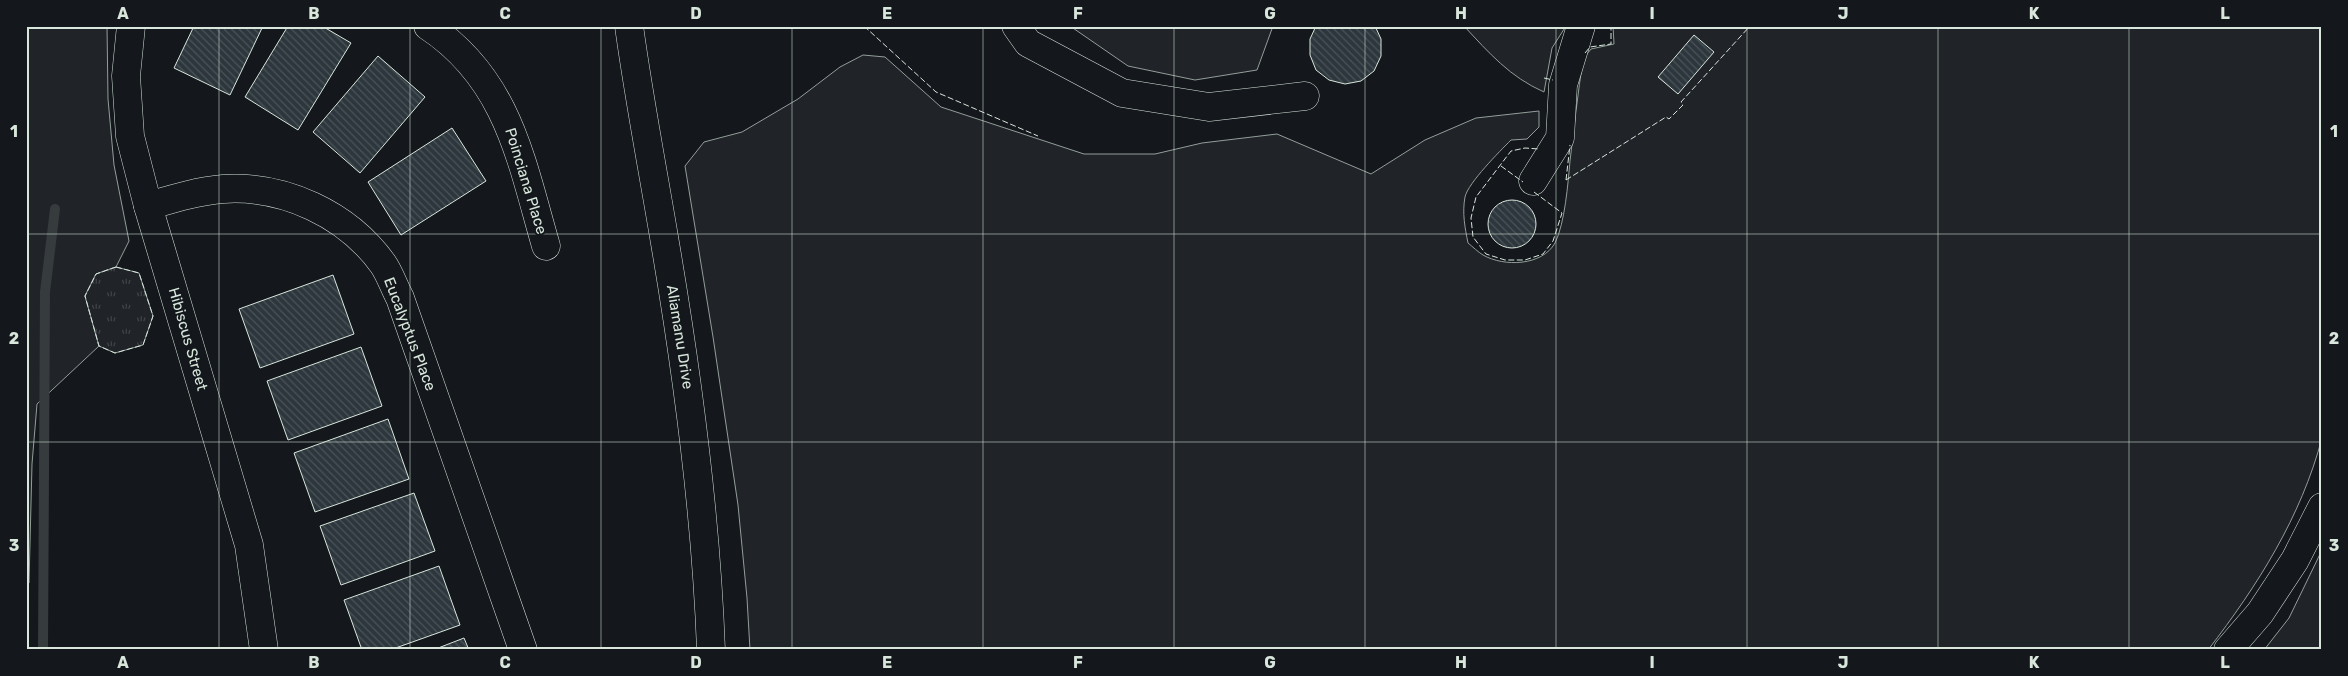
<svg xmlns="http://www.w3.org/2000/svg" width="2348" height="676" viewBox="0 0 2348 676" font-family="Rubik,sans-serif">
<defs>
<pattern id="park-tufts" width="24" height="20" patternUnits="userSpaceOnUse" patternTransform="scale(1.25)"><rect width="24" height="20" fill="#202428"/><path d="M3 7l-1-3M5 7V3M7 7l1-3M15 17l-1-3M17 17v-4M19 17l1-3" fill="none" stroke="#404447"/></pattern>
<pattern id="building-back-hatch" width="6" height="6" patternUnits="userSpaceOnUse" patternTransform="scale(1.25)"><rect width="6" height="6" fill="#2c363c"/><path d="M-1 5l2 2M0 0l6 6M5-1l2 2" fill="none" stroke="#4a5358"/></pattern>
</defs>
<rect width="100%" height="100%" fill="#14181c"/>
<!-- green -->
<g fill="#202428" stroke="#939e99">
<polygon points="26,26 107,26 108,99 114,165 129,241 116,267 96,274 85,296 99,346 37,404 32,464 29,583 26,584"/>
<polygon points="1070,26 1273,26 1257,70 1195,80 1128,66"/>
<path d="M 1464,26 L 1566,26 L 1552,48 L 1544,92 C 1510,77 1489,53 1464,26 Z"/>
<path d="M 1613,26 L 2322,26 L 2322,438 C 2301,517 2258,585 2208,650 L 750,650 L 747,598 L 738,505 L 713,337 L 685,166 L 704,142 L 742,132 L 798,99 L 840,67 L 863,55 L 885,57 L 941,107 L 1084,154 L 1155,154 L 1202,143 L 1277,134 L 1371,174 L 1425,140 L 1476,118 L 1539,111 L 1539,127 L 1527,139 L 1511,140 C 1500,151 1468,183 1465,197 C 1462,213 1465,228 1468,243 C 1473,247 1478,252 1483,255 C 1504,267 1542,266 1555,243 C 1565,223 1568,183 1570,161 C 1574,127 1578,93 1583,59 L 1591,49 L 1614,44 Z"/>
<polygon points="2322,550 2322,650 2264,650 2289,618"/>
</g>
<!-- park -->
<polygon fill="url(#park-tufts)" stroke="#939e99" points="116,267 139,273 153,316 143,345 115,353 99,346 85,296 96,274"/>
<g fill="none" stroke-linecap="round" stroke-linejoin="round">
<!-- stream -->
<polyline stroke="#363b3e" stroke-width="10" points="43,650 45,292 55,209"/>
</g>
<!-- building -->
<g fill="url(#building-back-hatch)" stroke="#d8e6dc">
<polygon points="194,26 263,26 230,95 174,68"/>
<polygon points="288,26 322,26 351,43 298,130 245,97"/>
<polygon points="1316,26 1375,26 1381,39 1381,56 1374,71 1361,81 1345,84 1329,80 1316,70 1310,55 1310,39"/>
<polygon points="1694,35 1714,52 1678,94 1658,77"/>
<polygon points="378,56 425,97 360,173 313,132"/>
<polygon points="452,128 486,181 401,235 368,182"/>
<circle cx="1512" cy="224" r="24"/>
<polygon points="333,275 354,334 260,368 239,309"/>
<polygon points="361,347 382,406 288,440 267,381"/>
<polygon points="388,419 409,479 315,512 294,453"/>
<polygon points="414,493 435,551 341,585 320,526"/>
<polygon points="439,566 460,625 390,650 362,650 344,600"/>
<polygon points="464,638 469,650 433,650"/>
</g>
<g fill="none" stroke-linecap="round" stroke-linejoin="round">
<!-- minor casing -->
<g stroke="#d8e6dc" stroke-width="29">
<g id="minor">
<polyline points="131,26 126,76 130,136 148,206 249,545 264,650"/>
<path d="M 428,26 C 508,79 521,160 546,246"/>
<path d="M 629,26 C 639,99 653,171 665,243 C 688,378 706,513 711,650"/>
<polyline points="1016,26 1028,43 1122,93 1209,107 1305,96"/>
<polyline points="1533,181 1560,138 1563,85 1581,26"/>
<path d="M 148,206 C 172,199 198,191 223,189 C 284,185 347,214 383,264 C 390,274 394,287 400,298 L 523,650"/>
<polyline points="2228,650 2260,613 2295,560 2322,507"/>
</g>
</g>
<!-- minor -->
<use href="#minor" stroke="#14181c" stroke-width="28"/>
<!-- fence -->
<g stroke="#d8e6dc" stroke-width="1" stroke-dasharray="6 2.5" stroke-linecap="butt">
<polyline points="864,26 936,92 1038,136"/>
<polyline points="1585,53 1590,47 1611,44 1611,26"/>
<polyline points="1544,78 1553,80"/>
<polyline points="1501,166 1523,182"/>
<polyline points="1566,180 1666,117 1669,119 1683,105 1681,102 1750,26"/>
<polyline points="1566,180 1570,145"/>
<polyline points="1534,192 1562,213 1553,241 1543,254 1525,260 1505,260 1486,254 1473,237 1471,218 1476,197 1511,151 1525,148 1539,149"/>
<polygon points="116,267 139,273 153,316 143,345 115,353 99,346 85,296 96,274"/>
</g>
</g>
<!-- grid -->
<path fill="none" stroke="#d8e6dc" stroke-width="1" stroke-opacity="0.55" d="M 219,26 L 219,650M 410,26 L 410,650M 601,26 L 601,650M 792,26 L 792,650M 983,26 L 983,650M 1174,26 L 1174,650M 1365,26 L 1365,650M 1556,26 L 1556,650M 1747,26 L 1747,650M 1938,26 L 1938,650M 2129,26 L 2129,650M 26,234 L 2322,234M 26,442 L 2322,442"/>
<g text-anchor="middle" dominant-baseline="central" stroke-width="4" stroke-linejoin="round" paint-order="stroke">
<!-- street labels -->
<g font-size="15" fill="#d8e6dc" stroke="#14181c">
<text transform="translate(526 181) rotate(73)">Poinciana Place</text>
<text transform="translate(410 334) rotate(69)">Eucalyptus Place</text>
<text transform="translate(680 337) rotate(81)">Aliamanu Drive</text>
<text transform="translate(188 339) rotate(74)">Hibiscus Street</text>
</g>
</g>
<!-- border -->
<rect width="2348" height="676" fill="none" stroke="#14181c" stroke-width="55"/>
<rect x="28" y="28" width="2292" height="620" fill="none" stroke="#d8e6dc" stroke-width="2"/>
<g font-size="16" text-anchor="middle" font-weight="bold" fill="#d8e6dc">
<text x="123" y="19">A</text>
<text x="314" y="19">B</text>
<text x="505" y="19">C</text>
<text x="696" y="19">D</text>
<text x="887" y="19">E</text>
<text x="1078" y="19">F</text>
<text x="1270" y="19">G</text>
<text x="1461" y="19">H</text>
<text x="1652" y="19">I</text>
<text x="1843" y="19">J</text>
<text x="2034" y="19">K</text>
<text x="2225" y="19">L</text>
<text x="14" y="137">1</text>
<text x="2334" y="137">1</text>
<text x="14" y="344">2</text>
<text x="2334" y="344">2</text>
<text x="14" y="551">3</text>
<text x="2334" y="551">3</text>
<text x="123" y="668">A</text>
<text x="314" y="668">B</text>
<text x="505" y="668">C</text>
<text x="696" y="668">D</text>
<text x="887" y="668">E</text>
<text x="1078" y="668">F</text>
<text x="1270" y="668">G</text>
<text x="1461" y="668">H</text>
<text x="1652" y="668">I</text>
<text x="1843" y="668">J</text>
<text x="2034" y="668">K</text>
<text x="2225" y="668">L</text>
</g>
</svg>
